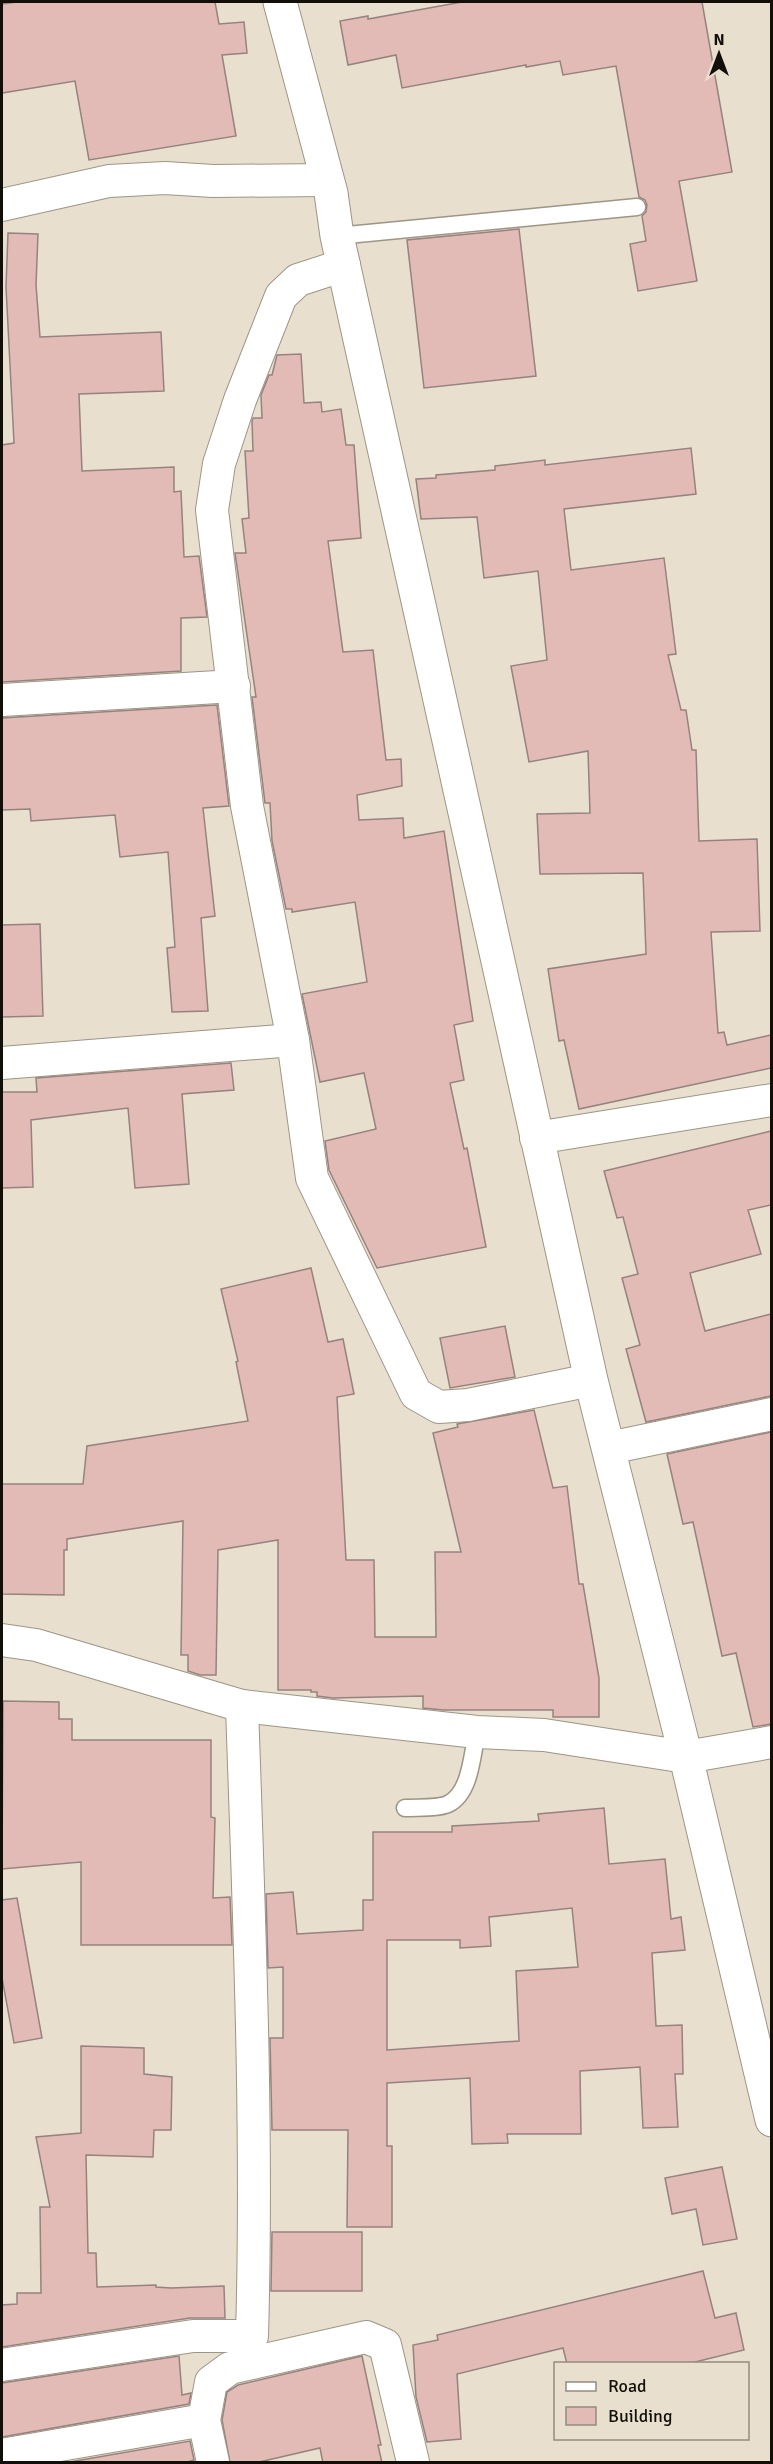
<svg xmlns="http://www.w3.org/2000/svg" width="773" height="2464" viewBox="0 0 773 2464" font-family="Signika,sans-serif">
<rect width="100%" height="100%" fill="#e9dfce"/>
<!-- building -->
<g fill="#e3bbb6" stroke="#96827f" stroke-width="1.5" fill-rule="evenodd">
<polygon points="17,2 215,2 219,24 244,22 247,53 222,55 236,136 89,160 75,81 2,93 2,4"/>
<polygon points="462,2 702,2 732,172 679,181 697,281 638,291 630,244 646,241 642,216 646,212 647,205 645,200 639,197 616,66 563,75 560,61 526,67 526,65 402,88 396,55 348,65 340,21 368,16 368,19"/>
<polygon points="519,229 536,376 424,388 407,240"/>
<polygon points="8,233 38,234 36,285 40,337 161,332 164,391 79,394 82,471 174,467 174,492 181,491 184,557 199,556 207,617 181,618 181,671 2,682 2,445 14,443 6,287"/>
<polygon points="301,354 304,403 321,402 322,412 341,409 346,445 354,445 361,538 328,541 343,652 373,650 386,760 401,759 402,786 357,795 359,820 403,818 404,838 444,831 473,1021 454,1025 464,1080 450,1083 464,1149 467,1148 486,1247 377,1268 329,1170 325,1141 376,1129 364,1073 320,1082 302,994 367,982 355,902 292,912 292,909 286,909 272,841 270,803 265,803 252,697 256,697 235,553 246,553 242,519 249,518 245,451 253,451 252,421 253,418 262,418 261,395 269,375 272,375 277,355"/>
<polygon points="691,448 696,494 564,509 571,570 664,558 676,654 668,655 681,710 686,710 692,750 696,750 699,841 757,839 760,931 711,932 718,1033 724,1032 727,1045 771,1035 771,1068 579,1109 564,1040 559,1041 548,969 646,954 643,873 540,874 537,814 590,813 588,751 529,762 511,666 547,660 538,571 484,578 477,517 421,519 416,479 436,478 436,475 495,470 495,466 545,460 545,465"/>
<polygon points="217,705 229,806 203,808 215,916 201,918 208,1011 172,1012 167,948 175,947 168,852 120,857 115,815 31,821 30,809 2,810 2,718"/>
<polygon points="40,924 43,1016 2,1017 2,925"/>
<polygon points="231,1063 234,1090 182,1094 189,1184 135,1188 128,1108 31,1120 33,1187 2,1188 2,1092 37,1092 36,1078"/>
<polygon points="771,1131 771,1205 748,1210 761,1254 690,1273 705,1331 771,1314 771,1396 646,1422 626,1349 640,1345 622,1278 638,1274 623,1217 617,1218 604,1171"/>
<polygon points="311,1268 328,1342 343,1339 354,1394 337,1397 346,1560 374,1560 375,1637 436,1637 435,1552 461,1552 433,1433 458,1427 457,1424 534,1410 553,1488 567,1486 579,1584 583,1584 599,1678 599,1717 553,1717 553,1710 443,1710 423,1708 423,1696 333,1698 317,1696 317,1692 311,1692 311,1690 278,1690 278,1540 218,1550 216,1675 200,1675 188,1671 188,1655 181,1655 183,1521 67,1539 67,1550 64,1550 64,1595 2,1594 2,1484 83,1484 87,1446 248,1421 236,1362 238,1361 221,1289"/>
<polygon points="505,1326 515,1377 450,1388 440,1338"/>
<polygon points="771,1432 771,1724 753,1727 736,1653 722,1656 693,1522 683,1524 667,1454"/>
<polygon points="3,1701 59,1702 59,1719 72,1719 72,1740 211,1740 211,1817 215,1818 213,1898 230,1897 232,1945 81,1945 81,1862 2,1869"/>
<path d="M 604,1808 L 609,1864 L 665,1859 L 671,1919 L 681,1917 L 685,1950 L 652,1953 L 656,2026 L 682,2025 L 683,2074 L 675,2074 L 678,2127 L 643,2128 L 640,2067 L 580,2071 L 581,2134 L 507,2134 L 508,2143 L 472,2144 L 470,2078 L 387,2083 L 387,2146 L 392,2146 L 392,2227 L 347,2227 L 348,2130 L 272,2130 L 270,2038 L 283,2038 L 283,1967 L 268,1968 L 266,1894 L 293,1892 L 297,1934 L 363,1930 L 363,1900 L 373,1900 L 373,1832 L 452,1832 L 452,1826 L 539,1821 L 538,1814 ZM 572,1908 L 578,1967 L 516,1971 L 519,2041 L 387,2050 L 387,1940 L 460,1940 L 460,1948 L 491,1946 L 489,1917 Z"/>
<polygon points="17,1898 42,2038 14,2043 2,1978 2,1900"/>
<polygon points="81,2046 144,2048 144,2074 172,2077 171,2130 154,2130 153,2157 86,2155 88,2253 96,2253 97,2287 156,2285 156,2287 171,2288 224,2286 225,2318 190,2318 2,2347 2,2305 17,2304 17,2293 41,2293 40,2207 50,2207 36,2137 81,2133"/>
<polygon points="722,2167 737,2239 703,2245 696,2209 672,2214 665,2178"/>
<polygon points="272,2232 362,2232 362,2291 271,2291"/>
<polygon points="703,2271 715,2318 736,2313 744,2350 687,2364 567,2364 563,2348 457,2374 461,2439 427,2442 416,2397 413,2345 438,2340 437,2335"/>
<polygon points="179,2356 182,2395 191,2393 189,2404 2,2437 2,2383"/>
<polygon points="362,2356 381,2445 378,2445 382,2463 323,2463 320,2448 255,2463 230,2463 222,2420 227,2392 238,2385"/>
<polygon points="190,2441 194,2460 184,2463 64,2463"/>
</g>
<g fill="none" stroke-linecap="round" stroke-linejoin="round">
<!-- service casing -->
<g stroke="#9d9585" stroke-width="19">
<g id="service">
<polyline points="337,236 637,207"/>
<path d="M 405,1808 C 418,1807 437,1809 448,1804 C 471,1793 472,1754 477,1732"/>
</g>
</g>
<!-- minor casing -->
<g stroke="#9d9585" stroke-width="34">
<g id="minor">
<polyline points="2,205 109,181 165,178 213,181 326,180"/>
<polyline points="344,265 298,280 281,296 240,400 219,464 212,510 247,806 293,1040 312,1178 416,1394 439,1407 468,1405 591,1380"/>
<polyline points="2,700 234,686"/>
<polyline points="2,1063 293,1040"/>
<polyline points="536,1138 772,1100"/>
<polyline points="609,1448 772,1414"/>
<polyline points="2,1640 36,1645 242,1706 477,1732 544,1735 686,1757 772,1742"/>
<path d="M 2,2365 L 193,2336 L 252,2336 C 258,2127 249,1916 242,1706"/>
<polyline points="2,2455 204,2420"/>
<polyline points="213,2462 204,2420 211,2382 230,2368 366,2337 385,2345 413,2462"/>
</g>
</g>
<!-- tertiary casing -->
<g stroke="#9d9585" stroke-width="35">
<polyline id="tertiary" points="280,2 331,193 337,236 591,1380 686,1757 772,2120"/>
</g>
<!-- service -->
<use href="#service" stroke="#fff" stroke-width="16"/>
<!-- minor -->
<use href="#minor" stroke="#fff" stroke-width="32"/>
<!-- tertiary -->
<use href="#tertiary" stroke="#fff" stroke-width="33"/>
</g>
<!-- border -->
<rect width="773" height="2464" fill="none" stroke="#120f09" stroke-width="6"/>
<!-- legend -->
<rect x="554" y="2362" width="195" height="78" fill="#e9dfce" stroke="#938c7f" stroke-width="1.5"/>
<rect x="566" y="2382" width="30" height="9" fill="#ffffff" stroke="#938c7f" stroke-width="1.5"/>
<text x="608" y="2392" font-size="18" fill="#120f09">Road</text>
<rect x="566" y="2407" width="30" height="18" fill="#e3bbb6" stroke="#938c7f" stroke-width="1.5"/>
<text x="608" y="2422" font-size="18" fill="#120f09">Building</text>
<!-- north arrow -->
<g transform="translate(719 54)" stroke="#e9dfce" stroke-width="4.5" paint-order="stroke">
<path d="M0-4.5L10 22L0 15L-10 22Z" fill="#120f09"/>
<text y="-9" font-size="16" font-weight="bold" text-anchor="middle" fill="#120f09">N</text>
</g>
</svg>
